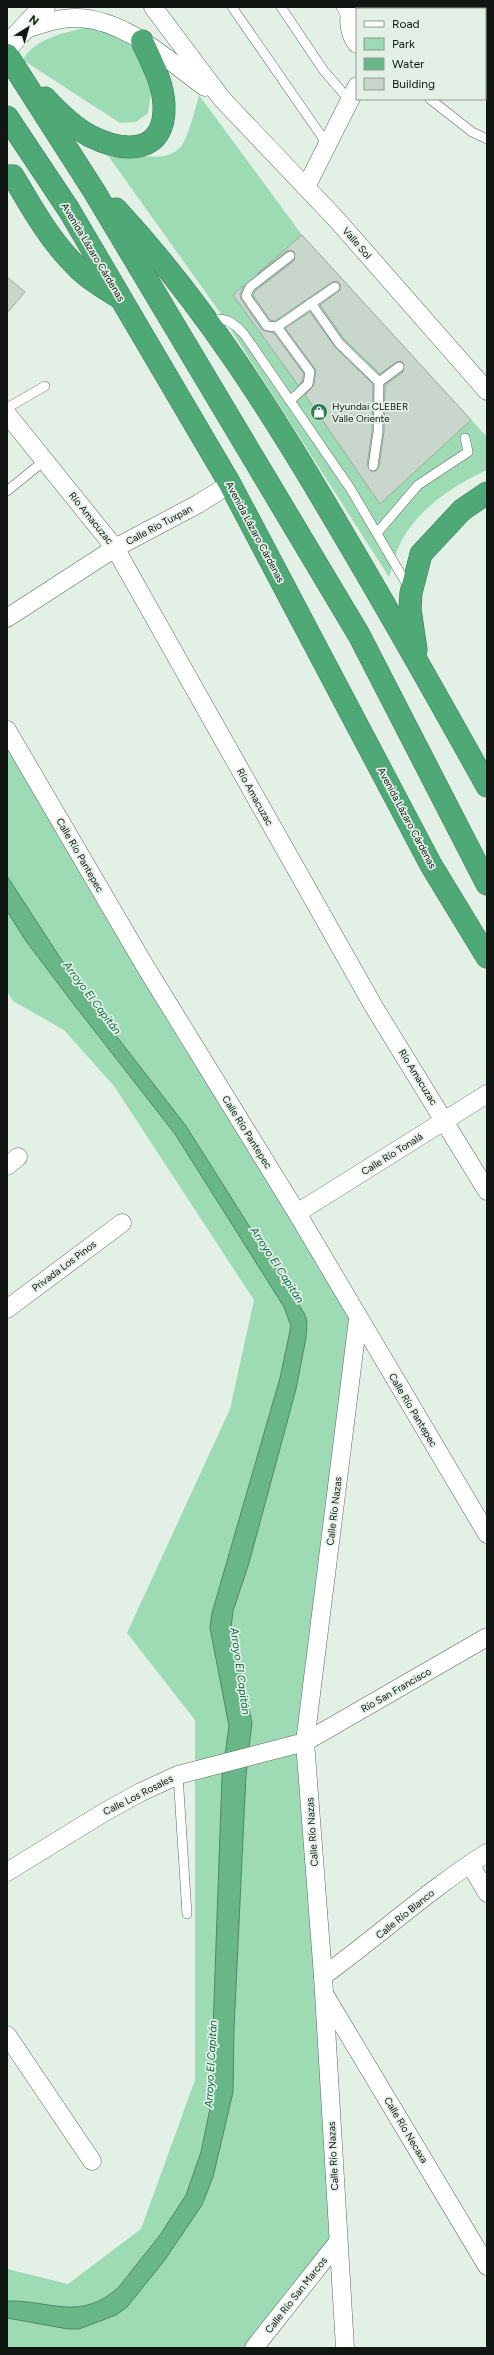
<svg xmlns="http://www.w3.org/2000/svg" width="494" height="2355" viewBox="0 0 494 2355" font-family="Figtree,sans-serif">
<rect width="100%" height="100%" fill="#e2f0e6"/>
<!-- green -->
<g fill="#9ddbb5">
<path d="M 83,28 C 90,28 101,26 107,29 C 125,36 147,60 151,79 C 153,89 149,103 148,113 L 136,122 L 120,123 L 23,60 C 34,39 61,34 83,28 Z"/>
<path d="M 199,95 L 302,235 L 487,437 L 487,470 C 454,485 416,510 400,544 C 395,554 393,566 389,577 L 219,311 L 99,143 C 121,151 169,170 184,142 C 191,127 195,110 199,95 Z"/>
<polygon points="7,725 358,1319 305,1742 338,2242 254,2348 7,2348 7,2269 68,2284 141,2229 195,2080 195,1720 127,1633 230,1409 254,1300 114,1086 64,1030 13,1001 7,991"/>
</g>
<!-- water -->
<path fill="#69b789" stroke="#4f8766" d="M 7,876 L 83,993 L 186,1126 L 304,1313 L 307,1321 L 306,1338 L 296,1389 L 249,1563 L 233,1611 L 231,1628 L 252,1722 L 246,1775 L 234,2029 L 233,2092 L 213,2177 L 202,2205 L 164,2261 L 127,2307 L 116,2315 L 79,2329 L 68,2329 L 7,2318 L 7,2301 C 51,2300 79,2322 118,2288 L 160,2235 L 186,2195 L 201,2152 L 213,2094 L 213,2030 L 222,1777 L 229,1726 L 210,1628 L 212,1613 L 280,1378 L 291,1326 L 284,1307 L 175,1134 L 72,1002 L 26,941 L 7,911 Z"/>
<!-- building -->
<g fill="#c8d6cc" stroke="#9daaa1">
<polygon points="302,235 471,420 380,504 305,395 314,385 316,370 285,328 310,312 335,347 373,384 372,432 367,465 372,472 376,471 379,467 384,432 385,385 403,372 404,364 401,361 396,362 380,374 344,339 320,305 340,290 340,284 337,281 332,282 275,321 270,320 253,295 255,291 294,261 295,253 292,250 287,251 257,274"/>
<polygon points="7,277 25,292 7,313"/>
<polygon points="244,285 240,294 241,299 262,330 274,333 304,374 302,381 298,385 233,295"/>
</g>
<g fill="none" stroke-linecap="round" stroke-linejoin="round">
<!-- lane casing -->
<g stroke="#5c6960" stroke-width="10">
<g id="lane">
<polyline points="232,7 327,144"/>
<polyline points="281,7 324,71 351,102"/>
<polyline points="341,7 348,20"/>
<polyline points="463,7 463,9"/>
<polyline points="485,64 487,69"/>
<polyline points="430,99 472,132 487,139"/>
<polyline points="290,256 250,287 246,296 267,326 277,327 335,287"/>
<polyline points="311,303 339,343 379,382"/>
<path d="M 208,319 C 226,318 232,321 244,334 L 350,488 L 409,588"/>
<polyline points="277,327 310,372 308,384 290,401"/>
<polyline points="7,408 45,386"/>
<polyline points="373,466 378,432 379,382 399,367"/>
<polyline points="7,491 44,461"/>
<polyline points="377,533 418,485 468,452 465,438"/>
<polyline points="178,1775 187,1914"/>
</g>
</g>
<!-- street casing -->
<g stroke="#5c6960" stroke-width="19">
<g id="street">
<polyline points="153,7 222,99 337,220 487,391"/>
<path d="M 352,7 C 347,19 349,34 357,44"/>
<polyline points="420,7 421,9"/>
<path d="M 22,30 C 39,25 60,17 78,18 C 127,20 167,60 205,87"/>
<polyline points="306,187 357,86"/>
<polyline points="7,414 115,548 374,1007 487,1191"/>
<polyline points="7,618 115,548 198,504 230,484"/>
<polyline points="7,730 145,966 297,1213 487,1534"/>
<polyline points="7,1166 18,1157"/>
<polyline points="297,1213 487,1094"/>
<polyline points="7,1309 122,1223"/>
<polyline points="470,1864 487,1893"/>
<polyline points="7,1872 103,1813 141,1792 178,1775 305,1742 487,1637"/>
<path d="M 323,1976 C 379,1936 429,1889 487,1853"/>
<polyline points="326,1997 487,2266"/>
<polyline points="7,2035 92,2161"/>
<polyline points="254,2348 338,2242"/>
<polyline points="345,2348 323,1976 305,1742 358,1319"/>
</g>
</g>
<!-- secondary casing -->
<g stroke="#5c6960" stroke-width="23">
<polyline id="secondary" points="7,47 44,7"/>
</g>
<!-- highway casing -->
<g stroke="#397654" stroke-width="23">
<g id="highway">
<polyline points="7,55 94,191 359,635 487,884"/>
<path d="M 45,98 C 58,112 73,127 90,136 C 124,153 166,155 164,105 C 163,82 151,61 142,41"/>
<polyline points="7,117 69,210 230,484 431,865 487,957"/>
<path d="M 7,176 L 13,176 C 32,208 50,241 77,267 C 88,279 103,287 117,296"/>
<path d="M 116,209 C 204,304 273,414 338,525 C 389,611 438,698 487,786"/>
<polyline points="416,650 410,609 411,593 421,554 462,510 487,493"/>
</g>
</g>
<!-- lane -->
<use href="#lane" stroke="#fff" stroke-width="9"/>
<!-- street -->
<use href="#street" stroke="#fff" stroke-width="18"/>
<!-- secondary -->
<use href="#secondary" stroke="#fff" stroke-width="22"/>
<!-- highway -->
<use href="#highway" stroke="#4fa977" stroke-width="22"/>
</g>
<!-- icons -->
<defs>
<g id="shop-disc" transform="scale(0.9)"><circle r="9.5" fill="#287e52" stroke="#e2f0e6"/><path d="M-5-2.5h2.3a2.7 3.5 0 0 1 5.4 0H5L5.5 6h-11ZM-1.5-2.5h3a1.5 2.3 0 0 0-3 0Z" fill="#fff"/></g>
</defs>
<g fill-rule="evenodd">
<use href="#shop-disc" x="319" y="412"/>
</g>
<g text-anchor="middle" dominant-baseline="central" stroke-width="3.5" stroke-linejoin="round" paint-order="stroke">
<!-- street labels -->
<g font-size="10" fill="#111613" stroke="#e2f0e6">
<text transform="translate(357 243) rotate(49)">Valle Sol</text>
<text transform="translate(93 252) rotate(59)">Avenida Lázaro Cárdenas</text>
<text transform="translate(91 518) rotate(51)">Río Amacuzac</text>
<text transform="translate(159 525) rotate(-28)">Calle Río Tuxpan</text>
<text transform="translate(255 532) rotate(62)">Avenida Lázaro Cárdenas</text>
<text transform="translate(255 797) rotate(61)">Río Amacuzac</text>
<text transform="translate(407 818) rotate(62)">Avenida Lázaro Cárdenas</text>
<text transform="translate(80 855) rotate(60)">Calle Río Pantepec</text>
<text transform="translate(418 1077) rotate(58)">Río Amacuzac</text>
<text transform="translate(247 1132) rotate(58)">Calle Río Pantepec</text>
<text transform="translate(392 1154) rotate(-32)">Calle Río Tonalá</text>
<text transform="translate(64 1266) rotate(-37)">Privada Los Pinos</text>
<text transform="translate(413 1410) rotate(59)">Calle Río Pantepec</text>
<text transform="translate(334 1511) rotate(-83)">Calle Río Nazas</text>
<text transform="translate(396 1690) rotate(-30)">Río San Francisco</text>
<text transform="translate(138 1795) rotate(-27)">Calle Los Rosales</text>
<text transform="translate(312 1832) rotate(-94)">Calle Río Nazas</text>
<text transform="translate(405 1914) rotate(-39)">Calle Río Blanco</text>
<text transform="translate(406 2130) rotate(59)">Calle Río Necaxa</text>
<text transform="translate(333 2156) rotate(-93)">Calle Río Nazas</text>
<text transform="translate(296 2295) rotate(-52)">Calle Río San Marcos</text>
</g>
<!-- poi labels -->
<g font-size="10" fill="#111613" stroke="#e2f0e6" text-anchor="start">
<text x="332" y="406">Hyundai CLEBER<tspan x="332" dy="12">Valle Oriente</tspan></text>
</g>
<!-- water labels -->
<g font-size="11" font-style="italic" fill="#07673d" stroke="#e2f0e6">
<text transform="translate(92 998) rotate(53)">Arroyo El Capitán</text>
<text transform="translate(277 1265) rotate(57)">Arroyo El Capitán</text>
<text transform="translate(240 1671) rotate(82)">Arroyo El Capitán</text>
<text transform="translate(211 2064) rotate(-87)">Arroyo El Capitán</text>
</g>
</g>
<!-- border -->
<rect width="494" height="2355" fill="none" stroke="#111613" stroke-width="16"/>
<!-- legend -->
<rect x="356" y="8" width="130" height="92" fill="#e2f0e6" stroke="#8e9992"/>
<rect x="364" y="21" width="20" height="6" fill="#ffffff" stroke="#8e9992"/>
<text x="392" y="28" font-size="12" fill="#111613">Road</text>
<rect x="364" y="38" width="20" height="12" fill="#9ddbb5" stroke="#8e9992"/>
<text x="392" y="48" font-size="12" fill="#111613">Park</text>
<rect x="364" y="58" width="20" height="12" fill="#69b789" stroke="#8e9992"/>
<text x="392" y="68" font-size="12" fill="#111613">Water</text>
<rect x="364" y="78" width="20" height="12" fill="#c8d6cc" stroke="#8e9992"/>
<text x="392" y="88" font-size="12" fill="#111613">Building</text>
<!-- north arrow -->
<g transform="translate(28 28) rotate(37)" stroke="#e2f0e6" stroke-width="3" paint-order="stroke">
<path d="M0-3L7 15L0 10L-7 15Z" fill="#111613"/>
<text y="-6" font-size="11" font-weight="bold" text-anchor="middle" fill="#111613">N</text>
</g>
</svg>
